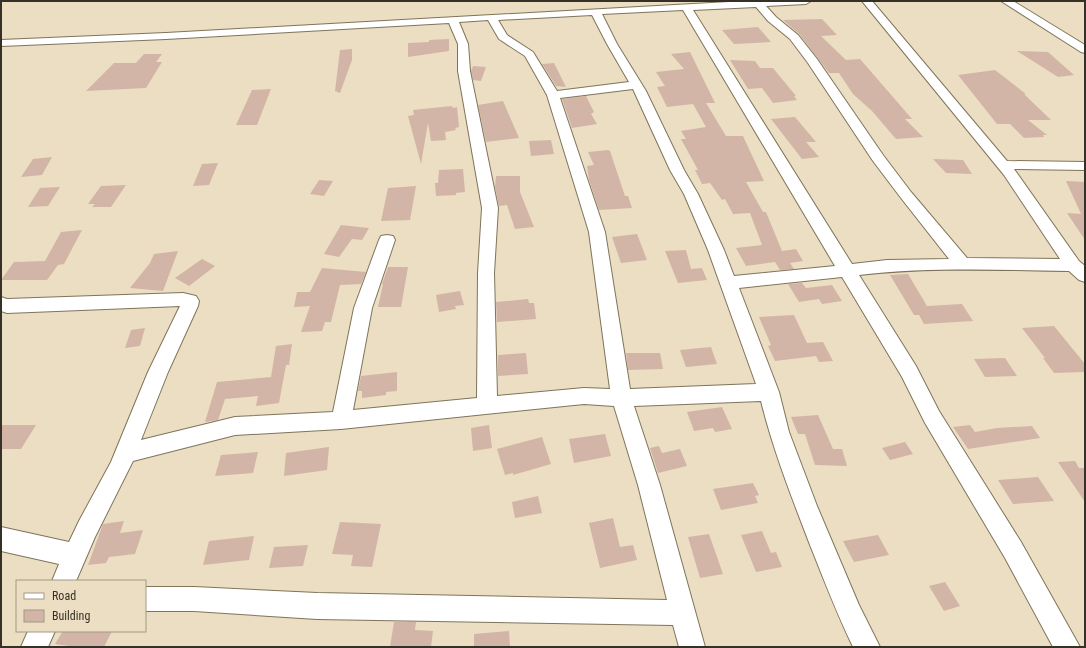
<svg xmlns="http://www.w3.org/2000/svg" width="1086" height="648" viewBox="0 0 1086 648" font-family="'Roboto Condensed',sans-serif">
<rect width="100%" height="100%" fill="#ebdec2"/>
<!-- building -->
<g fill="#d2b5a7">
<polygon points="822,19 837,35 821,36 846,60 860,59 912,119 905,119 923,137 896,139 872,111 853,94 839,73 829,73 799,34 783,20"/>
<polygon points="758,27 771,42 734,44 722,30"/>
<polygon points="449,39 449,51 408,57 408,43 429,42 429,40"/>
<polygon points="352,49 352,60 340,93 335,91 340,50"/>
<polygon points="1017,51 1048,52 1074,75 1058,77"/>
<polygon points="690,52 715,103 706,103 726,136 743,136 764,181 746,182 763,212 766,212 782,251 796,249 803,261 790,263 794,269 780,270 775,262 746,266 736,248 762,245 750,213 733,214 725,199 722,200 710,183 702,184 695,170 698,170 681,139 686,139 681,131 706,127 693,104 667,107 657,87 665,86 656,72 684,69 671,54"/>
<polygon points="144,54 162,54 156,62 162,62 146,88 86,91 114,63 136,63"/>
<polygon points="730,60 755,61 760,68 773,68 796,96 794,96 797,100 773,103 762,88 748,89"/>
<polygon points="554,63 566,87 556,86 542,64"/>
<polygon points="473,66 486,67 481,81 473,80 471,71"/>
<polygon points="995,70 1026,94 1024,94 1051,120 1028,120 1047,135 1043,135 1044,137 1024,138 1010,124 997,124 958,75"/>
<polygon points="271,89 257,125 236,125 252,90"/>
<polygon points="586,96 594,112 591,114 597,124 572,128 562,99"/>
<polygon points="503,101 519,138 486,142 478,105"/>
<polygon points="452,106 453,108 457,107 459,127 455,128 456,130 445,132 446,140 431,141 428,123 421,164 408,116 414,115 413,110"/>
<polygon points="795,117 816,142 806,142 819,157 802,159 771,119"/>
<polygon points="551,140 554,154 531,156 529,141"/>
<polygon points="608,150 610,151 625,196 628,196 632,208 599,210 589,180 587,166 594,165 588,152"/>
<polygon points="52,157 42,175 21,177 33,159"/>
<polygon points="933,159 963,160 972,174 946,173"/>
<polygon points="218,163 209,185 193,186 202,164"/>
<polygon points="463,169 465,192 456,193 456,195 436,196 435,183 438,183 439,170"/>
<polygon points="496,176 520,176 520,192 534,227 515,229 507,205 499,206 495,187"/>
<polygon points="319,180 333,181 324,196 310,194"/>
<polygon points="1066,181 1085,182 1085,240 1067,213 1081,214"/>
<polygon points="126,185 111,207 92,207 95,204 88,204 101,186"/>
<polygon points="416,186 410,220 381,221 388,188"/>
<polygon points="60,187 48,206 28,207 40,188"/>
<polygon points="341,225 369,228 362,240 352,239 339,257 324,254"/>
<polygon points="82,230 64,264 58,265 47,280 1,280 14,262 45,261 61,232"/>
<polygon points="637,234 647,260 621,263 612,237"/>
<polygon points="686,250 691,269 702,268 707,280 678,283 665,251"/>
<polygon points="178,251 163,291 130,288 150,263 154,254"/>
<polygon points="202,259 215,266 189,286 175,278"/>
<polygon points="388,267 408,267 401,307 378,307 383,284 382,284"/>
<polygon points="322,268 366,272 361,284 340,285 331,322 325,322 322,331 301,332 310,306 294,307 297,292 310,292"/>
<polygon points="908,274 927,306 962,304 973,321 924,324 919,315 914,315 890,275"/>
<polygon points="802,283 806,288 832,285 842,301 822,304 819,299 799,302 788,284"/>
<polygon points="460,291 464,305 455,306 456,309 439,312 436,295"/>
<polygon points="528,299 529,303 534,303 536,319 497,322 496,302"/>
<polygon points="794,315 807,343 823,342 833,361 819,362 816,356 775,361 768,346 771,345 759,317"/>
<polygon points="1054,326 1085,364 1085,372 1054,373 1043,358 1045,358 1022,328"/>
<polygon points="145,328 140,346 125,348 131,330"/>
<polygon points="292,344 289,365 286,365 279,403 256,406 258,396 225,399 218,420 205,422 217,382 271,377 276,346"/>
<polygon points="711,347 717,364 686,367 680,350"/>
<polygon points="526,353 528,374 498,376 498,355"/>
<polygon points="626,353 660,353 663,369 628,370"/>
<polygon points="1005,358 1017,376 985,377 974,359"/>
<polygon points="397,372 397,391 386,392 386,395 362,398 362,391 358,391 361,376"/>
<polygon points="722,407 732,429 715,432 713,428 694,431 687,412"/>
<polygon points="818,415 833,449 842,449 847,466 815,465 805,434 798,434 791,417"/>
<polygon points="1,425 36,425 21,449 1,449"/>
<polygon points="489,425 492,448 473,451 471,428"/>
<polygon points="970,425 975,432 997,428 1032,426 1040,438 968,449 953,427"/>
<polygon points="605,434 611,456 574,463 569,439"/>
<polygon points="542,437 551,464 513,475 513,473 505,475 497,449"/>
<polygon points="905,442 913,454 890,460 882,448"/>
<polygon points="659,446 662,453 680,449 687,466 658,473 650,448"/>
<polygon points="329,447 327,470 284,476 286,453"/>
<polygon points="258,452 253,473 215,476 221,455"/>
<polygon points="1075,461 1079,468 1085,468 1085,502 1058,462"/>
<polygon points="1038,477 1054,501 1013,504 998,480"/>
<polygon points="753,483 759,495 755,496 758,503 721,510 713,489"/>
<polygon points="538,496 542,513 515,518 512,502"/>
<polygon points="613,518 620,547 633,545 637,560 600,568 589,523"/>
<polygon points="124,521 120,533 143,530 135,554 109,557 106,563 88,565 103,524"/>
<polygon points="340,522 381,524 372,567 351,566 353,555 332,554"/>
<polygon points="762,531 771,553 776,552 782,567 756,572 741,535"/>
<polygon points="709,534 723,574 700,578 688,537"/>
<polygon points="878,535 889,555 854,562 843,541"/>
<polygon points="254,536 249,560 203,565 209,541"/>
<polygon points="308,545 303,566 269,568 274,547"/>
<polygon points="945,582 960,606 944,611 929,586"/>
<polygon points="394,622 416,622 415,630 433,631 431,647 390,647"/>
<polygon points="63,631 112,631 104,647 76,647 55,644"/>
<polygon points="509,631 510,647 474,647 474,634"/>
</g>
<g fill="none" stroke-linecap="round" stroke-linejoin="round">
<!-- minor casing -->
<g stroke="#7f745b" stroke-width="2">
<g id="minor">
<path d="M 747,1 L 811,1 L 806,4 L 766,6 L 776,17 L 798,35 L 817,59 L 883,155 L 911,192 L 967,258 L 1060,259 L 1004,175 L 862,1 L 872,1 L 1007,161 L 1085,162 L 1085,170 L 1014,169 L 1079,261 L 1085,266 L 1085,282 L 1079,280 L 1069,271 C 999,270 928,267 859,275 L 916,366 L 939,411 L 1021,542 L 1080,647 L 1053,647 L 1005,558 L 925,423 L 902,377 L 842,277 L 739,288 L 779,392 L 789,432 L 817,506 L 859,605 L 880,647 L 853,647 C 837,614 824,580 810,545 C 792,498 773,450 761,401 L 634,406 L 660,485 L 705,647 L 679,647 L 673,625 L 317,619 L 194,611 L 145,611 L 145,587 L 194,587 L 317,593 L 667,600 L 638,485 L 614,406 L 584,404 L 341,429 L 235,435 L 133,461 L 95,537 L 76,581 L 52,581 L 59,564 L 1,551 L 1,527 L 69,542 L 79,521 L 111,462 L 148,372 L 180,306 L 7,313 L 1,311 L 1,297 L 7,299 L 183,293 L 196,296 L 199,301 L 198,306 L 168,372 L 141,440 L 235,417 L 333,412 L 354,308 L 379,240 L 381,236 L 387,235 L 393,236 L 395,240 L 372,308 L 353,410 L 477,398 L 478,273 L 482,208 L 458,71 L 458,44 L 449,23 L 166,39 L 1,46 L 1,40 L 166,33 ZM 756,7 L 768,21 L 790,39 L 808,63 L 873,161 L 901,198 L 949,259 L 887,260 L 852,264 L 693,10 ZM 683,10 L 835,266 L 734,276 L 724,250 L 698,194 L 684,170 L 646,91 L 617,44 L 602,14 ZM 592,15 L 607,44 L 629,82 L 557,91 L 533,52 L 507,35 L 498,20 ZM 488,20 L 499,39 L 525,56 L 547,95 L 589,232 L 610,389 L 584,388 L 497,396 L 494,273 L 498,208 L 470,71 L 468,44 L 459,22 ZM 633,89 L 670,170 L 684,194 L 708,250 L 756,384 L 630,389 L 605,232 L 560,98 Z"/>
<polygon points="1001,1 1013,1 1085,45 1085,53 1081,52"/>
<polygon points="28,631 55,631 48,647 21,647"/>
</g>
</g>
<!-- minor -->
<use href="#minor" fill="#fff" fill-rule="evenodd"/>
</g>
<!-- border -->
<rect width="1086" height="648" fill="none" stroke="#363127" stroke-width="4"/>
<!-- legend -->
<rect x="16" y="580" width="130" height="52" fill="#ebdec2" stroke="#a39984"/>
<rect x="24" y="593" width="20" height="6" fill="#ffffff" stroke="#a39984"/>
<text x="52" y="600" font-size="12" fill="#363127">Road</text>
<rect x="24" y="610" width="20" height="12" fill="#d2b5a7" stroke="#a39984"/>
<text x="52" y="620" font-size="12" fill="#363127">Building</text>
</svg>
